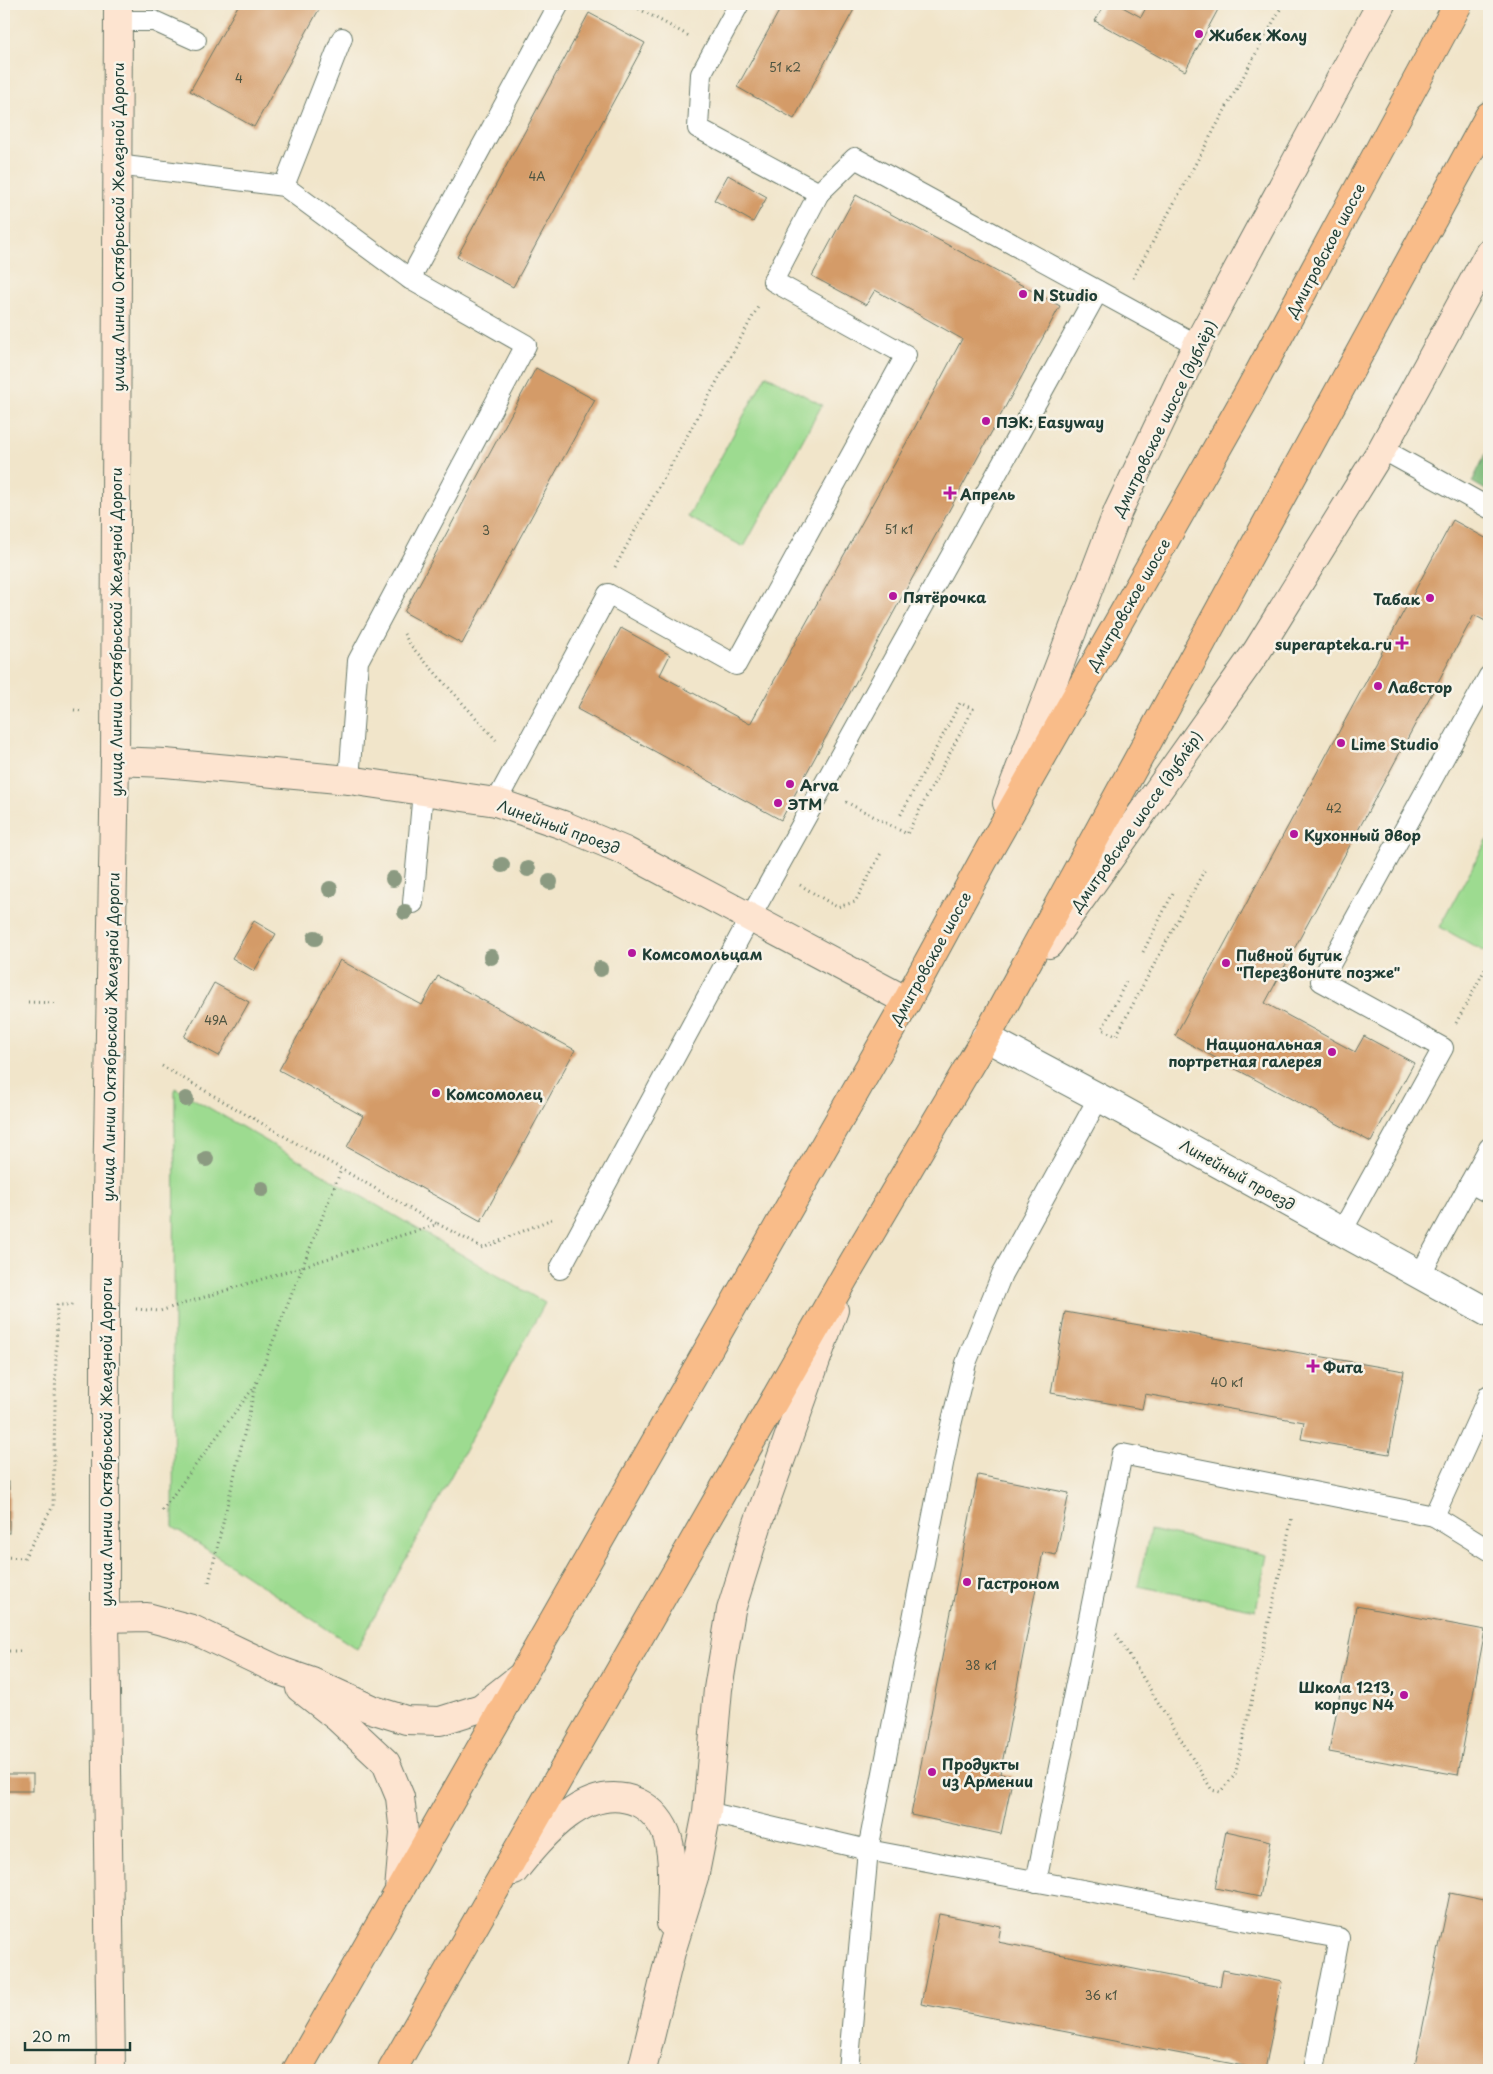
<svg xmlns="http://www.w3.org/2000/svg" width="1493" height="2074" viewBox="0 0 1493 2074" font-family="'Playpen Sans',sans-serif">
<rect width="100%" height="100%" fill="#f7f3e8"/>
<filter id="ink" filterUnits="userSpaceOnUse"><feTurbulence type="fractalNoise" baseFrequency=".02" numOctaves="2"/><feDisplacementMap in="SourceGraphic" scale="10" xChannelSelector="R" yChannelSelector="G"/><feConvolveMatrix kernelMatrix="1 2 1 2 8 2 1 2 1" color-interpolation-filters="sRGB"/></filter>
<filter id="wash" filterUnits="userSpaceOnUse"><feTurbulence type="fractalNoise" baseFrequency=".0096" numOctaves="4" result="noise"/><feDisplacementMap in="SourceGraphic" scale="20" xChannelSelector="R" yChannelSelector="G"/><feGaussianBlur stdDeviation="1.12" result="paint"/><feColorMatrix in="noise" values="0 0 0 0 0 0 0 0 0 0 0 0 0 0 0 0 0 1.4 0 .05"/><feComposite in="paint" operator="in"/></filter>
<g filter="url(#wash)">
<rect width="100%" height="100%" fill="#f1e5ca"/>
<!-- green -->
<g fill="#9ddb90" stroke="#5e8c62">
<polygon points="766,375 822,405 744,547 688,517"/>
<polygon points="1487,840 1489,841 1489,948 1487,953 1440,927"/>
<polygon points="175,1088 545,1303 357,1649 173,1527"/>
<polygon points="1150,1530 1267,1555 1256,1610 1138,1586"/>
</g>
<!-- forest -->
<polygon fill="#7ebb7a" stroke="#4e7c57" points="1489,447 1489,492 1472,482"/>
<g id="blocks">
<!-- building -->
<g fill="#d49b68">
<polygon points="239,4 322,4 254,127 190,91"/>
<polygon points="783,4 857,4 794,119 737,87"/>
<polygon points="1105,4 1117,4 1141,17 1148,4 1221,4 1185,71 1095,21"/>
<polygon points="589,13 645,43 513,287 457,257"/>
<polygon points="728,175 767,197 753,222 714,200"/>
<polygon points="856,195 1060,306 781,820 577,709 621,628 670,655 660,675 750,724 914,429 962,339 875,290 866,305 812,276"/>
<polygon points="536,368 595,400 462,644 404,612"/>
<polygon points="1453,520 1489,540 1489,623 1474,615 1265,1003 1355,1052 1364,1036 1414,1063 1371,1142 1175,1036"/>
<polygon points="254,921 276,934 254,971 232,958"/>
<polygon points="340,960 422,1005 438,976 575,1050 481,1221 347,1147 363,1116 279,1070"/>
<polygon points="214,983 249,1002 219,1056 184,1037"/>
<polygon points="1065,1312 1404,1371 1389,1454 1301,1439 1304,1422 1145,1394 1142,1409 1051,1393"/>
<polygon points="978,1475 1069,1493 1056,1555 1043,1552 1000,1774 1013,1776 1001,1834 911,1815"/>
<rect x="4" y="1482" width="5" height="51"/>
<polygon points="1356,1606 1485,1630 1458,1775 1329,1752"/>
<rect x="4" y="1774" width="29" height="17"/>
<polygon points="1226,1831 1271,1841 1260,1897 1215,1888"/>
<polygon points="1450,1893 1489,1901 1489,2070 1414,2070"/>
<polygon points="939,1914 1001,1926 998,1942 1220,1986 1223,1970 1282,1982 1265,2070 921,2004"/>
</g>
</g>
</g>
<g filter="url(#ink)">
<use href="#blocks" fill-opacity="0" stroke="#687868" stroke-width="1"/>
<g fill="none" stroke-linecap="round" stroke-linejoin="round">
<!-- lane casing -->
<g stroke="#687868" stroke-width="22">
<g id="lane">
<polyline points="739,4 701,74 698,128 819,193 855,158 1197,345"/>
<polyline points="119,21 154,21 196,40"/>
<polyline points="117,165 284,186 410,279 526,345 358,661 349,780"/>
<polyline points="284,186 342,38"/>
<polyline points="410,279 559,4"/>
<polyline points="1382,449 1489,508"/>
<polyline points="496,802 608,594 736,665 906,355 773,281 819,193"/>
<polyline points="413,903 423,791"/>
<polyline points="1470,1183 1489,1193"/>
<polyline points="1342,1231 1443,1048 1321,981 1489,676"/>
<polyline points="560,1269 751,916 1098,291"/>
<polyline points="1420,1275 1489,1148"/>
<polyline points="1434,1516 1489,1550"/>
<polyline points="707,1812 868,1850 1339,1938 1314,2070"/>
<polyline points="1036,1882 1122,1454 1434,1516 1489,1395"/>
<polyline points="848,2070 868,1850 949,1433 966,1363 1002,1274 1099,1097"/>
</g>
</g>
<!-- street casing -->
<g stroke="#687868" stroke-width="30">
<polyline id="street" points="985,1037 1111,1104 1489,1313"/>
</g>
<!-- secondary casing -->
<g stroke="#687868" stroke-width="30">
<g id="secondary">
<polyline points="115,761 165,763 349,780 496,802 563,825 625,851 907,1001"/>
<polyline points="1007,803 1118,511 1197,345 1381,4"/>
<polyline points="1049,944 1257,651 1382,449 1489,253"/>
<polyline points="105,1618 147,1617 192,1629 280,1671 312,1682 371,1709 406,1720 440,1721 481,1708 519,1678"/>
<polyline points="300,1688 338,1718 386,1763 400,1797 404,1833 399,1890"/>
<path d="M 514,1871 C 542,1836 587,1780 637,1802 C 652,1809 664,1824 668,1839 C 675,1863 671,1898 671,1923"/>
<polyline points="111,2070 105,1618 105,1306 115,761 118,4"/>
<polyline points="642,2070 671,1952 694,1878 707,1812 718,1689 731,1610 758,1523 834,1310"/>
</g>
</g>
<!-- primary casing -->
<g stroke="#687868" stroke-width="30">
<g id="primary">
<polyline points="297,2070 907,1001 988,852 1246,397 1458,4"/>
<polyline points="392,2070 847,1273 993,1025 1489,116"/>
</g>
</g>
<!-- path -->
<g stroke="#687868" stroke-width="3" stroke-dasharray="1 4" stroke-linecap="butt">
<polyline points="630,4 689,36"/>
<polyline points="1133,278 1283,4"/>
<polyline points="615,567 759,305"/>
<polyline points="404,634 411,646 496,740"/>
<polyline points="74,710 83,711"/>
<polyline points="846,802 907,834 973,709 960,703 899,818"/>
<polyline points="800,885 837,907 855,902 881,853"/>
<polyline points="1143,952 1173,893"/>
<polyline points="1126,982 1102,1029 1116,1036 1205,869"/>
<polyline points="28,1002 56,1003"/>
<polyline points="1456,1023 1489,962"/>
<polyline points="162,1066 437,1224"/>
<polyline points="136,1309 160,1311 438,1224 483,1248 554,1218"/>
<polyline points="162,1510 254,1387"/>
<polyline points="4,1557 24,1558 53,1506 57,1305 73,1305"/>
<polyline points="209,1582 256,1384 341,1170"/>
<polyline points="1116,1634 1212,1790 1220,1792 1235,1775 1292,1517"/>
<polyline points="4,1651 24,1651"/>
</g>
<!-- lane -->
<use href="#lane" stroke="#fff" stroke-width="20"/>
<!-- street -->
<use href="#street" stroke="#fff" stroke-width="28"/>
<!-- secondary -->
<use href="#secondary" stroke="#fde4d0" stroke-width="28"/>
<!-- primary -->
<use href="#primary" stroke="#f9bc89" stroke-width="28"/>
</g>
<!-- trees -->
<g fill="#8b9a81">
<circle cx="502" cy="865" r="8"/>
<circle cx="528" cy="869" r="8"/>
<circle cx="393" cy="879" r="8"/>
<circle cx="550" cy="882" r="8"/>
<circle cx="330" cy="889" r="8"/>
<circle cx="405" cy="912" r="8"/>
<circle cx="315" cy="938" r="8"/>
<circle cx="491" cy="957" r="8"/>
<circle cx="600" cy="969" r="8"/>
<circle cx="186" cy="1099" r="8"/>
<circle cx="206" cy="1159" r="8"/>
<circle cx="262" cy="1189" r="8"/>
</g>
</g>
<!-- markers -->
<g fill="#b5179e" stroke="#f7f3e8" stroke-width="2">
<circle cx="1199" cy="34" r="5"/>
<circle cx="1023" cy="294" r="5"/>
<circle cx="986" cy="421" r="5"/>
<path d="M947.5 485.5h5v5h5v5h-5v5h-5v-5h-5v-5h5z"/>
<circle cx="893" cy="596" r="5"/>
<circle cx="1430" cy="598" r="5"/>
<path d="M1399.5 635.5h5v5h5v5h-5v5h-5v-5h-5v-5h5z"/>
<circle cx="1378" cy="686" r="5"/>
<circle cx="1341" cy="743" r="5"/>
<circle cx="790" cy="784" r="5"/>
<circle cx="778" cy="803" r="5"/>
<circle cx="1294" cy="834" r="5"/>
<circle cx="632" cy="953" r="5"/>
<circle cx="1226" cy="963" r="5"/>
<circle cx="1332" cy="1052" r="5"/>
<circle cx="436" cy="1093" r="5"/>
<path d="M1310.5 1358.5h5v5h5v5h-5v5h-5v-5h-5v-5h5z"/>
<circle cx="967" cy="1582" r="5"/>
<circle cx="1404" cy="1695" r="5"/>
<circle cx="932" cy="1772" r="5"/>
</g>
<g text-anchor="middle" dominant-baseline="central" stroke-width="5" stroke-linejoin="round" paint-order="stroke">
<!-- number labels -->
<g font-size="12" fill="#4c5441">
<text x="785" y="67">51 к2</text>
<text x="239" y="78">4</text>
<text x="537" y="176">4А</text>
<text x="899" y="529">51 к1</text>
<text x="486" y="530">3</text>
<text x="1334" y="808">42</text>
<text x="216" y="1020">49А</text>
<text x="1227" y="1382">40 к1</text>
<text x="981" y="1665">38 к1</text>
<text x="1101" y="1995">36 к1</text>
</g>
<!-- poi labels -->
<g font-size="15" font-weight="bold" fill="#1f3d34" stroke="#f7f3e8" text-anchor="start">
<text x="1209" y="34">Жибек Жолу</text>
<text x="1033" y="294">N Studio</text>
<text x="996" y="421">ПЭК: Easyway</text>
<text x="960" y="493">Апрель</text>
<text x="903" y="596">Пятёрочка</text>
<text x="1420" y="598" text-anchor="end">Табак</text>
<text x="1392" y="643" text-anchor="end">superapteka.ru</text>
<text x="1388" y="686">Лавстор</text>
<text x="1351" y="743">Lime Studio</text>
<text x="800" y="784">Arva</text>
<text x="788" y="803">ЭТМ</text>
<text x="1304" y="834">Кухонный двор</text>
<text x="642" y="953">Комсомольцам</text>
<text x="1236" y="954">Пивной бутик<tspan x="1236" dy="17">"Перезвоните позже"</tspan></text>
<text x="1322" y="1043" text-anchor="end">Национальная<tspan x="1322" dy="17">портретная галерея</tspan></text>
<text x="446" y="1093">Комсомолец</text>
<text x="1323" y="1366">Фита</text>
<text x="977" y="1582">Гастроном</text>
<text x="1394" y="1686" text-anchor="end">Школа 1213,<tspan x="1394" dy="17">корпус N4</tspan></text>
<text x="942" y="1763">Продукты<tspan x="942" dy="17">из Армении</tspan></text>
</g>
<!-- street labels -->
<g font-size="15" fill="#1f3d34" stroke="#f7f3e8">
<text transform="translate(117 227) rotate(-90)">улица Линии Октябрьской Железной Дороги</text>
<text transform="translate(1325 250) rotate(-62)">Дмитровское шоссе</text>
<text transform="translate(1164 418) rotate(-64)">Дмитровское шоссе (дублёр)</text>
<text transform="translate(1128 604) rotate(-60)">Дмитровское шоссе</text>
<text transform="translate(115 632) rotate(-90)">улица Линии Октябрьской Железной Дороги</text>
<text transform="translate(1136 821) rotate(-55)">Дмитровское шоссе (дублёр)</text>
<text transform="translate(559 826) rotate(20)">Линейный проезд</text>
<text transform="translate(930 958) rotate(-61)">Дмитровское шоссе</text>
<text transform="translate(110 1037) rotate(-89)">улица Линии Октябрьской Железной Дороги</text>
<text transform="translate(1238 1174) rotate(29)">Линейный проезд</text>
<text transform="translate(105 1442) rotate(-90)">улица Линии Октябрьской Железной Дороги</text>
</g>
</g>
<!-- margin -->
<rect width="1493" height="2074" fill="none" stroke="#f7f3e8" stroke-width="20"/>
<!-- scale -->
<path d="M25 2042v8h105v-8" fill="none" stroke="#1f3d34" stroke-width="2.5"/>
<text x="32" y="2042" font-size="15" fill="#1f3d34" stroke="#f7f3e8" stroke-width="4" paint-order="stroke">20 m</text>
</svg>
